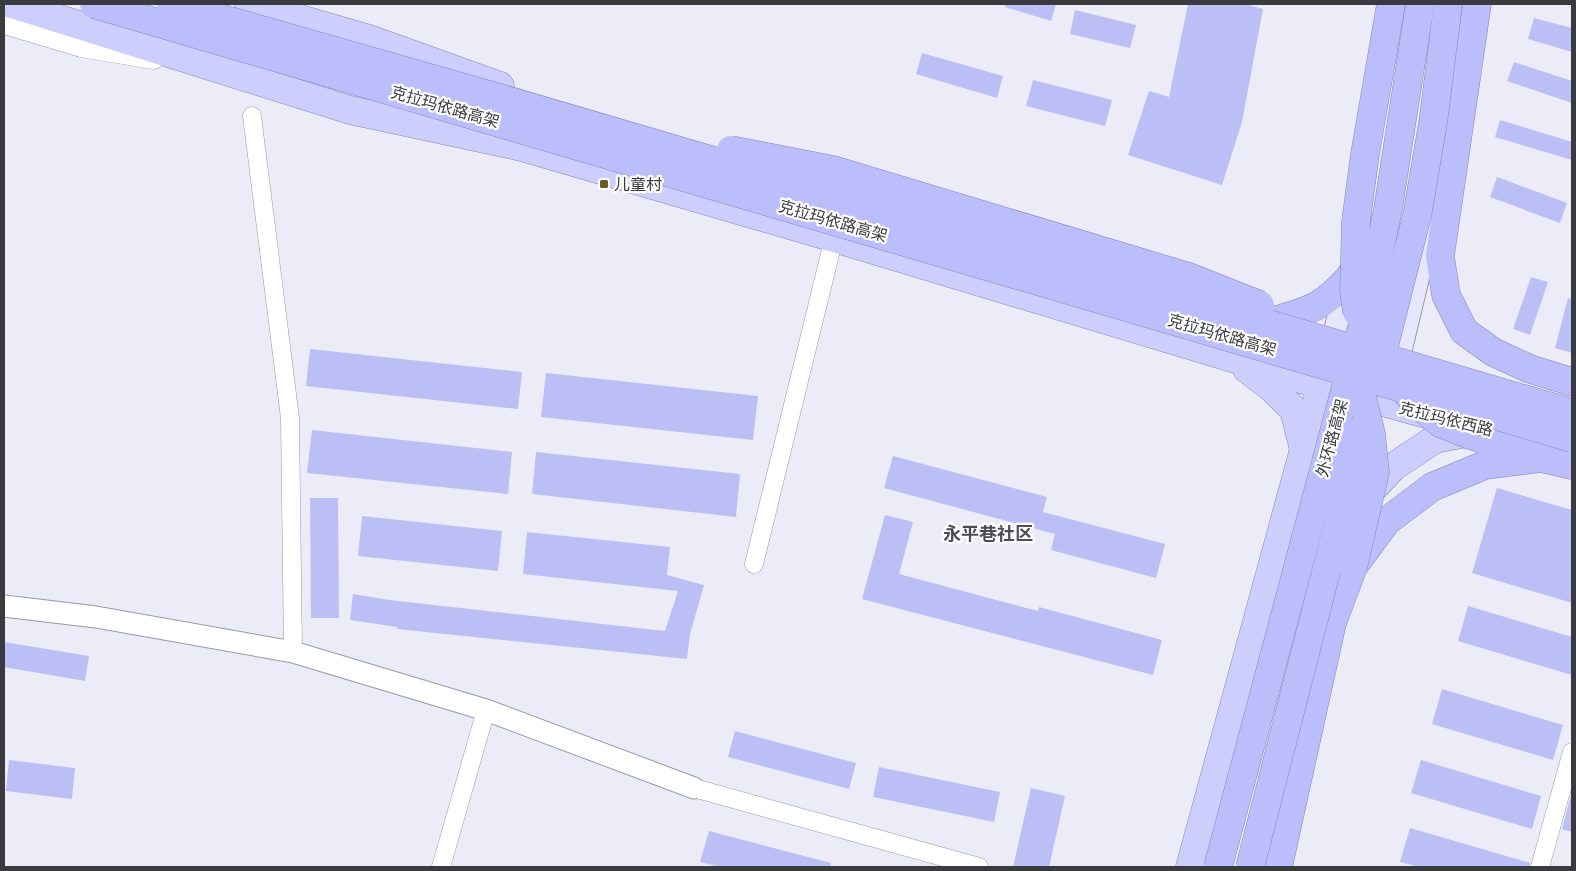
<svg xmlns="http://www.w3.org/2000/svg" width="1576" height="871" viewBox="0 0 1576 871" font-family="Bitter,'Noto Sans SC',serif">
<rect width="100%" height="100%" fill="#ebecf8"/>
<!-- building -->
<g fill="#bcbff5">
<polygon points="1005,4 1056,4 1051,21 1005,7"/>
<polygon points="1188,4 1245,4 1263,9 1242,122 1222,185 1128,155 1149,91 1169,97"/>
<polygon points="1075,10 1136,25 1130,48 1070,34"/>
<polygon points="1534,18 1572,28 1572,52 1528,39"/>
<polygon points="922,53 1003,76 997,98 916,74"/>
<polygon points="1514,62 1572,81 1572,103 1507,81"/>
<polygon points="1033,80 1112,100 1105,126 1026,106"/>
<polygon points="1500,120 1572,142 1572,160 1495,137"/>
<polygon points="1497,177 1567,203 1560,223 1490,197"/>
<polygon points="1531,277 1548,282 1530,335 1513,329"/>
<polygon points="1568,298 1572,299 1572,353 1555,348"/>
<polygon points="310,349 522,372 518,409 306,386"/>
<polygon points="546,373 758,396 753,440 541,417"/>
<polygon points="312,430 512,452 508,494 307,473"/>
<polygon points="536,452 740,474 736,517 532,494"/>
<polygon points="893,456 1047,497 1043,512 1165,544 1156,578 1051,550 1055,534 884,488"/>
<polygon points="1497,488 1572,510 1572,603 1472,573"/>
<polygon points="310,498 338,498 339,618 311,618"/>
<polygon points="885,515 913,522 899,574 1038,611 1039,607 1162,640 1153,675 862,599"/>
<polygon points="362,516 502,531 498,571 358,556"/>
<polygon points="527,532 670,547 667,575 704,585 690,634 687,659 397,629 397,627 350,620 353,594 389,600 665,631 678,591 523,574"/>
<polygon points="1468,606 1572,637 1572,675 1458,641"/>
<polygon points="4,642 89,656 85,681 4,667"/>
<polygon points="1442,689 1563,725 1553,760 1432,724"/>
<polygon points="735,731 856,763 849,789 728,757"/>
<polygon points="9,760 75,768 72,799 6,791"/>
<polygon points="1421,760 1541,796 1532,829 1411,793"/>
<polygon points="879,767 1000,792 994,822 873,797"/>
<polygon points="1031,788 1065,796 1049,867 1013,867"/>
<polygon points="1572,791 1572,832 1562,829"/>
<polygon points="1410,828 1530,863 1530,867 1419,867 1400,862"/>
<polygon points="709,831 831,863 830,867 720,867 700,862"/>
</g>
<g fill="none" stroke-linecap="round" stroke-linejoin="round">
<!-- minor casing -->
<g stroke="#999aa4" stroke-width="19">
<g id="minor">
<polyline points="4,25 81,48 154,60"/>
<polyline points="252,116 290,418 293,652"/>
<polyline points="754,564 834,238"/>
<polyline points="694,788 979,867"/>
<polyline points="441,867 486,710"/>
<polyline points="1540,867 1572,752"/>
</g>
</g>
<!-- tertiary casing -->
<g stroke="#999aa4" stroke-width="23">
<polyline id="tertiary" points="4,606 96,617 293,652 486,710 694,788"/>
</g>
<!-- secondary casing -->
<g stroke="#999aa4" stroke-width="27">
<g id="secondary">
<polyline points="1334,341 1351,273"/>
<polyline points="1397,359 1440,179"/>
</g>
</g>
<!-- primary casing -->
<g stroke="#8385b9" stroke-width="29">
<g id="primary">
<polyline points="12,4 350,110 522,147 834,238 1321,385 1437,417"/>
<polyline points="249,4 369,39 500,86"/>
<polyline points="1247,369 1272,388 1294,410 1303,446"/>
<polyline points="1363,499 1393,467 1435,439 1477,431"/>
<polyline points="1190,867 1326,369"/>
</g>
</g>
<!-- trunk casing -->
<g stroke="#8385b9" stroke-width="29">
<g id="trunk">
<polyline points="1477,4 1440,256 1446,295 1464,331 1493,352 1530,369 1572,382"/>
<polyline points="1356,221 1365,154 1391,4"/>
<path d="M 1270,322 C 1310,310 1321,309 1350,277"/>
<polyline points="1470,435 1541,458 1572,465"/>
<polyline points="1278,867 1332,623 1353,567 1387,521 1432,487 1485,465 1541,458"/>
</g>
</g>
<!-- minor -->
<use href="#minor" stroke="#fff" stroke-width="18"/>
<!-- tertiary -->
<use href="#tertiary" stroke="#fff" stroke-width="21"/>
<!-- secondary -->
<use href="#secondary" stroke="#e6e6fe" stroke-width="25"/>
<!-- primary -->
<use href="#primary" stroke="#cdcefc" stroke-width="28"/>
<!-- trunk -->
<use href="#trunk" stroke="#bcbefb" stroke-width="28"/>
<!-- trunk-bridge casing -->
<g stroke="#8385b9" stroke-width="29" stroke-linecap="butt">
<g id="trunk-bridge">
<polyline points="94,4 1572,438"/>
<polyline points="171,4 503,99 1572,413"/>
<polyline points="731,150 833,170 1189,277 1260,305"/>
<polyline points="1356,221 1354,291 1357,312"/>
<polyline points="1345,364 1360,389 1371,434 1375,472 1353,567"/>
<polyline points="1377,374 1417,216 1433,123 1448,4"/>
<polyline points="1406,392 1412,399 1440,423 1470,435"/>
<polyline points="1218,867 1370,297 1388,209 1420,4"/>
<polyline points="1250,867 1363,428"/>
</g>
</g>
<!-- trunk-bridge -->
<use href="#trunk-bridge" stroke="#bcbefb" stroke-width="28"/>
</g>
<!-- markers -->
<rect fill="#685c29" stroke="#fff" stroke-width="2" x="599" y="179" width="10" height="10" rx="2.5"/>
<g text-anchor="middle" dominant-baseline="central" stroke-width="4.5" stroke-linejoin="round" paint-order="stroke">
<!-- street labels -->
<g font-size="16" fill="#3a3b3f" stroke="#fff">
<text transform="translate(445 107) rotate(16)">克拉玛依路高架</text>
<text transform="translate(833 221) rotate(16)">克拉玛依路高架</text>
<text transform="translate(1222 335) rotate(16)">克拉玛依路高架</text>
<text transform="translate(1446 419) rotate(14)">克拉玛依西路</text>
<text transform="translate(1332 438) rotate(-75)">外环路高架</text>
</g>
<!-- poi labels -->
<g font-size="16" fill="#3a3b3f" stroke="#fff" text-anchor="start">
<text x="614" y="184">儿童村</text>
</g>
<!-- neighbourhood labels -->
<g font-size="18" font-weight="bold" fill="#4c4c56" stroke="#fff">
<text x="988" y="534">永平巷社区</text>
</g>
</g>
<!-- border -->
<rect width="1576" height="871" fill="none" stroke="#3a3b3f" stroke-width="10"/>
</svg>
